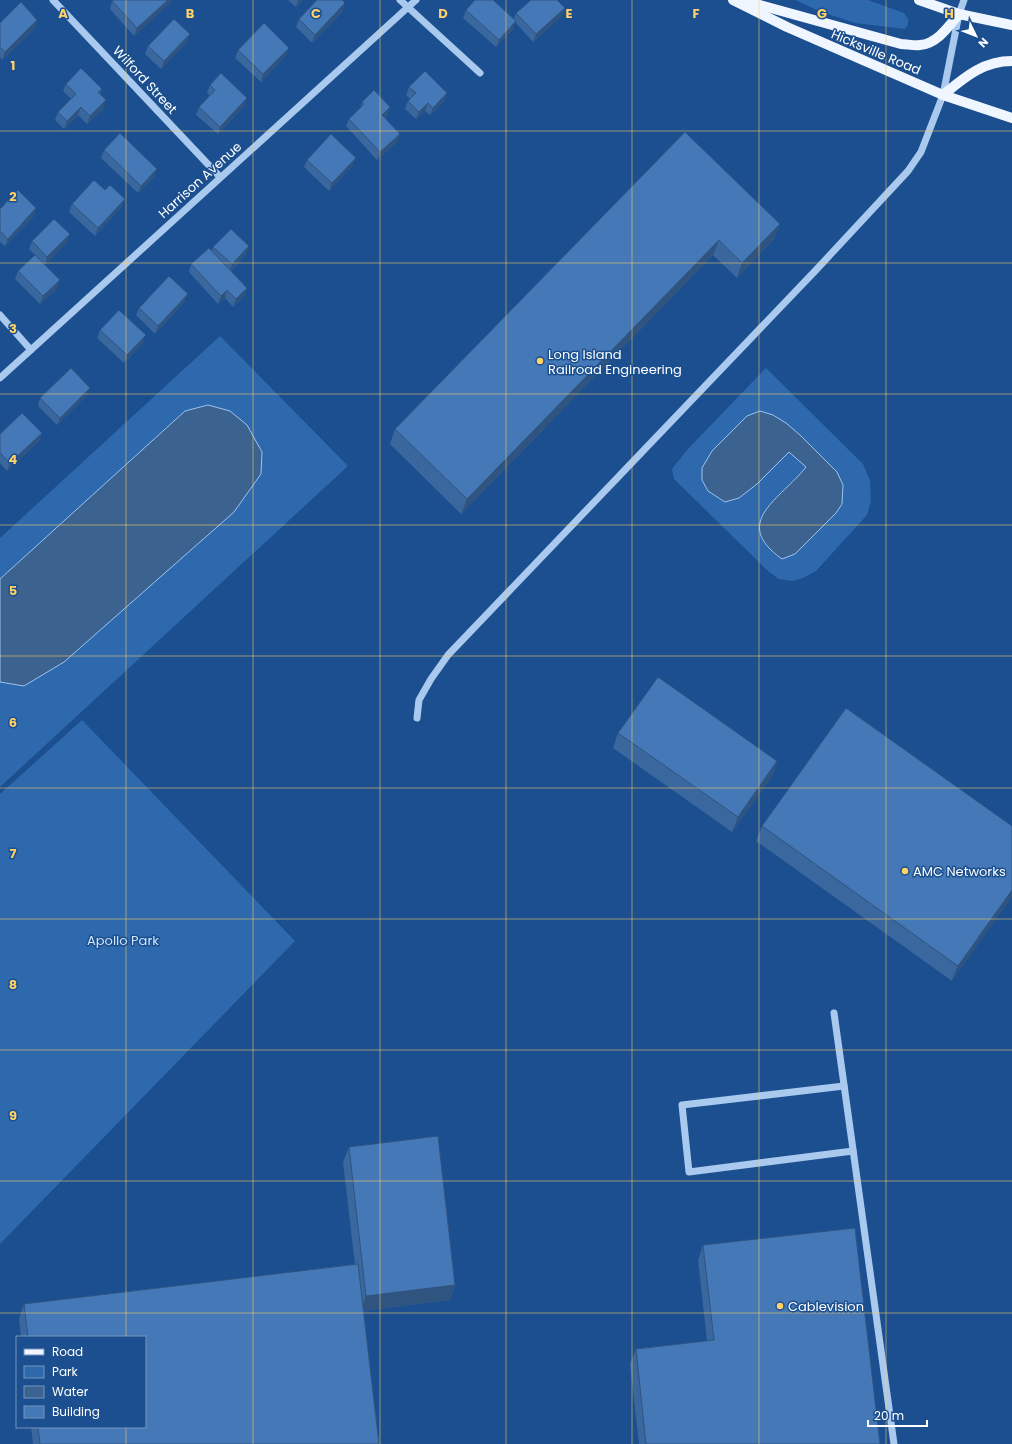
<svg xmlns="http://www.w3.org/2000/svg" width="1012" height="1444" viewBox="0 0 1012 1444" font-family="Poppins,sans-serif">
<rect width="100%" height="100%" fill="#1b4f8f"/>
<!-- green -->
<g fill="#2e69ad">
<polygon points="795,0 868,0 904,13 908,19 908,25 905,29 855,23 819,11"/>
<polygon points="220,336 348,466 0,787 0,682 24,686 185,411 0,579 0,538"/>
<polygon points="766,368 863,464 870,481 871,501 867,515 816,571 803,578 792,581 779,579 769,572 674,479 672,469 687,450"/>
<polygon points="82,720 295,941 0,1244 0,794"/>
</g>
<!-- water -->
<g fill="#3c6290" stroke="#9cc4f0">
<polygon points="208,405 230,411 247,425 262,452 261,474 234,512 64,662 24,686 0,682 0,579 185,411"/>
<path d="M 760,411 L 773,415 L 786,423 L 800,435 L 837,472 L 843,485 L 842,504 L 836,513 L 795,554 L 782,559 C 730,522 781,499 806,467 L 789,452 L 757,484 L 739,498 L 725,502 L 708,491 L 702,480 L 702,468 L 712,451 L 747,416 Z"/>
</g>
<g fill="none" stroke-linecap="round" stroke-linejoin="round">
<!-- minor -->
<g stroke="#a9c9ee" stroke-width="7">
<polyline points="53,0 220,177"/>
<polyline points="400,0 480,73"/>
<polyline points="0,315 31,350"/>
<polyline points="0,378 416,0"/>
<polyline points="417,718 419,700 431,679 448,655 816,270 908,171 921,152 943,95 959,14 964,0"/>
<polyline points="834,1013 894,1444"/>
<polyline points="844,1086 682,1105 689,1172 853,1151"/>
</g>
<!-- major -->
<g stroke="#f0f6ff" stroke-width="10">
<polyline points="733,0 787,27 943,95 1012,118"/>
<polyline points="919,0 959,14 1012,25"/>
<path d="M 745,1 L 901,44 C 907,44 914,46 920,45 C 937,44 949,26 959,14"/>
<path d="M 943,95 C 965,77 983,61 1012,61"/>
</g>
</g>
<!-- wall -->
<g fill="#3a679d">
<polygon points="288,0 303,0 296,7"/>
<polygon points="112,1 171,2 134,36 110,9"/>
<polygon points="565,8 562,16 533,42 515,22 513,29 496,47 463,18 466,10 514,19 516,13"/>
<polygon points="343,11 312,43 296,27 299,19"/>
<polygon points="37,20 35,28 2,60 0,57 0,23"/>
<polygon points="187,42 161,69 145,54 148,46"/>
<polygon points="289,48 286,55 261,82 235,58 238,50"/>
<polygon points="66,84 102,89 100,94 104,108 87,124 78,115 64,129 55,120 58,112 71,99 63,91"/>
<polygon points="210,85 244,106 218,134 196,115 199,107 210,96 207,93"/>
<polygon points="409,87 447,93 444,101 430,115 425,111 416,119 405,109 408,101 410,99 406,95"/>
<polygon points="362,102 390,107 387,115 385,117 397,142 377,160 346,126 349,119 360,109"/>
<polygon points="685,132 780,224 774,239 737,278 713,255 461,514 390,444 395,429"/>
<polygon points="104,150 155,176 138,193 101,158"/>
<polygon points="307,160 353,165 329,191 304,167"/>
<polygon points="105,190 125,199 122,206 95,236 69,212 72,204"/>
<polygon points="0,209 34,216 5,246 0,242"/>
<polygon points="32,241 67,242 45,265 57,288 40,304 15,279 18,271 35,255 29,249"/>
<polygon points="213,247 246,254 231,271 247,288 244,296 233,307 225,298 218,304 189,272 191,264 212,251"/>
<polygon points="185,301 155,334 136,315 139,308"/>
<polygon points="100,330 143,343 124,363 97,338"/>
<polygon points="87,395 57,425 38,406 40,398"/>
<polygon points="42,433 39,441 7,471 0,463 0,434"/>
<polygon points="618,733 777,761 772,776 732,832 613,748"/>
<polygon points="762,826 1012,826 952,981 756,841"/>
<polygon points="349,1147 455,1285 450,1300 363,1311 379,1444 33,1444 31,1427 145,1427 145,1337 21,1337 19,1319 24,1304 355,1265 343,1162"/>
<polygon points="703,1245 880,1444 639,1444 630,1364 636,1349 707,1341 698,1260"/>
</g>
<!-- shaded-wall -->
<g fill="#305480">
<polygon points="168,0 172,0 171,2 134,36 137,28"/>
<polygon points="298,0 303,0 296,7"/>
<polygon points="345,3 343,11 312,43 315,35"/>
<polygon points="565,8 562,16 533,42 536,34"/>
<polygon points="37,20 35,28 2,60 5,52"/>
<polygon points="516,21 513,29 496,47 499,40"/>
<polygon points="190,34 187,42 161,69 164,61"/>
<polygon points="289,48 286,55 261,82 263,74"/>
<polygon points="447,93 444,101 430,115 433,108"/>
<polygon points="247,98 244,106 218,134 220,127"/>
<polygon points="106,100 104,108 87,124 90,116"/>
<polygon points="428,103 425,111 416,119 419,112"/>
<polygon points="81,107 78,115 64,129 67,121"/>
<polygon points="390,107 387,115 379,122 382,115"/>
<polygon points="400,134 397,142 377,160 380,152"/>
<polygon points="356,158 353,165 329,191 332,183"/>
<polygon points="157,169 155,176 138,193 141,186"/>
<polygon points="125,199 122,206 95,236 98,228"/>
<polygon points="36,208 34,216 5,246 8,239"/>
<polygon points="780,224 774,239 737,278 742,263"/>
<polygon points="70,234 67,242 45,265 47,257"/>
<polygon points="719,240 713,255 461,514 467,499"/>
<polygon points="249,246 246,254 229,272 232,264"/>
<polygon points="60,280 57,288 40,304 43,296"/>
<polygon points="247,288 244,296 233,307 236,299"/>
<polygon points="227,290 225,298 218,304 221,296"/>
<polygon points="188,294 185,301 155,334 158,326"/>
<polygon points="146,335 143,343 124,363 127,355"/>
<polygon points="90,388 87,395 57,425 60,418"/>
<polygon points="42,433 39,441 7,471 10,463"/>
<polygon points="777,761 772,776 732,832 738,817"/>
<polygon points="1012,890 1012,897 952,981 958,966"/>
<polygon points="455,1285 450,1300 361,1311 366,1296"/>
</g>
<!-- building -->
<g fill="#4478b7" stroke="#305480">
<polygon points="113,0 168,0 137,28 112,1"/>
<polygon points="317,0 342,0 345,3 315,35 299,19"/>
<polygon points="475,0 493,0 516,21 499,40 466,10"/>
<polygon points="531,0 557,0 565,8 536,34 516,13"/>
<polygon points="21,2 37,20 5,52 0,47 0,23"/>
<polygon points="174,19 190,34 164,61 148,46"/>
<polygon points="264,23 289,48 263,74 238,50"/>
<polygon points="81,68 102,89 98,92 106,100 90,116 81,107 67,121 58,112 76,94 66,84"/>
<polygon points="425,71 447,93 433,108 428,103 419,112 408,101 416,93 409,87"/>
<polygon points="221,73 247,98 220,127 199,107 215,90 210,85"/>
<polygon points="374,90 390,107 382,115 400,134 380,152 349,119 364,104 362,102"/>
<polygon points="685,132 780,224 742,263 719,240 467,499 395,429"/>
<polygon points="120,133 157,169 141,186 104,150"/>
<polygon points="331,134 356,158 332,183 307,160"/>
<polygon points="94,180 105,190 110,185 125,199 98,228 72,204"/>
<polygon points="18,190 36,208 8,239 0,231 0,209"/>
<polygon points="54,219 70,234 47,257 32,241"/>
<polygon points="231,229 249,246 232,264 213,247"/>
<polygon points="209,248 247,288 236,299 227,290 221,296 191,264"/>
<polygon points="35,255 60,280 43,296 18,271"/>
<polygon points="169,276 188,294 158,326 139,308"/>
<polygon points="119,310 146,335 127,355 100,330"/>
<polygon points="71,368 90,388 60,418 40,398"/>
<polygon points="22,413 42,433 10,463 0,453 0,434"/>
<polygon points="658,677 777,761 738,817 618,733"/>
<polygon points="846,708 1012,826 1012,890 958,966 762,826"/>
<polygon points="438,1136 455,1285 366,1296 349,1147"/>
<polygon points="855,1228 880,1444 646,1444 636,1349 714,1340 703,1245"/>
<polygon points="358,1264 379,1444 40,1444 38,1427 145,1427 145,1337 28,1337 24,1304"/>
</g>
<!-- grid -->
<path fill="none" stroke="#ffd166" stroke-width="1" stroke-opacity="0.55" d="M 126,0 L 126,1337M 253,0 L 253,1444M 380,0 L 380,1444M 506,0 L 506,1444M 632,0 L 632,1444M 759,0 L 759,1444M 886,0 L 886,1444M 0,131 L 1012,131M 0,263 L 1012,263M 0,394 L 1012,394M 0,525 L 1012,525M 0,656 L 1012,656M 0,788 L 1012,788M 0,919 L 1012,919M 0,1050 L 1012,1050M 0,1181 L 1012,1181M 0,1313 L 1012,1313M 126,1427 L 126,1444"/>
<!-- markers -->
<g fill="#ffd166" stroke="#1b4f8f" stroke-width="1.5">
<circle cx="540" cy="361" r="4"/>
<circle cx="905" cy="871" r="4"/>
<circle cx="780" cy="1306" r="4"/>
</g>
<g text-anchor="middle" dominant-baseline="central" stroke-width="3" stroke-linejoin="round" paint-order="stroke">
<!-- street labels -->
<g font-size="13" fill="#fff" stroke="#1b4f8f">
<text transform="translate(876 52) rotate(23)">Hicksville Road</text>
<text transform="translate(145 80) rotate(47)">Wilford Street</text>
<text transform="translate(200 180) rotate(-42)">Harrison Avenue</text>
</g>
<!-- poi labels -->
<g font-size="13" fill="#fff" stroke="#1b4f8f" text-anchor="start">
<text x="548" y="354">Long Island<tspan x="548" dy="15">Railroad Engineering</tspan></text>
<text x="913" y="871">AMC Networks</text>
<text x="788" y="1306">Cablevision</text>
</g>
<!-- park labels -->
<g font-size="13" fill="#cfe3fa" stroke="#1b4f8f">
<text x="123" y="940">Apollo Park</text>
</g>
</g>
<g font-size="13" text-anchor="middle" font-weight="bold" fill="#ffd166" stroke="#1b4f8f" stroke-width="3" stroke-linejoin="round" paint-order="stroke">
<text x="63" y="18">A</text>
<text x="190" y="18">B</text>
<text x="316" y="18">C</text>
<text x="443" y="18">D</text>
<text x="569" y="18">E</text>
<text x="696" y="18">F</text>
<text x="822" y="18">G</text>
<text x="949" y="18">H</text>
<text x="13" y="70">1</text>
<text x="13" y="201">2</text>
<text x="13" y="333">3</text>
<text x="13" y="464">4</text>
<text x="13" y="595">5</text>
<text x="13" y="727">6</text>
<text x="13" y="858">7</text>
<text x="13" y="989">8</text>
<text x="13" y="1120">9</text>
</g>
<!-- legend -->
<rect x="16" y="1336" width="130" height="92" fill="#1b4f8f" stroke="#7695bc"/>
<rect x="24" y="1349" width="20" height="6" fill="#f0f6ff" stroke="#7695bc"/>
<text x="52" y="1356" font-size="12" fill="#ffffff">Road</text>
<rect x="24" y="1366" width="20" height="12" fill="#2e69ad" stroke="#7695bc"/>
<text x="52" y="1376" font-size="12" fill="#ffffff">Park</text>
<rect x="24" y="1386" width="20" height="12" fill="#3c6290" stroke="#7695bc"/>
<text x="52" y="1396" font-size="12" fill="#ffffff">Water</text>
<rect x="24" y="1406" width="20" height="12" fill="#4478b7" stroke="#7695bc"/>
<text x="52" y="1416" font-size="12" fill="#ffffff">Building</text>
<!-- north arrow -->
<g transform="translate(976 36) rotate(133)" stroke="#1b4f8f" stroke-width="3" paint-order="stroke">
<path d="M0-3L7 15L0 10L-7 15Z" fill="#ffffff"/>
<text y="-6" font-size="11" font-weight="bold" text-anchor="middle" fill="#ffffff">N</text>
</g>
<!-- scale -->
<path d="M868 1420v6h59v-6" fill="none" stroke="#ffffff" stroke-width="2"/>
<text x="874" y="1420" font-size="12" fill="#ffffff" stroke="#1b4f8f" stroke-width="3" paint-order="stroke">20 m</text>
</svg>
